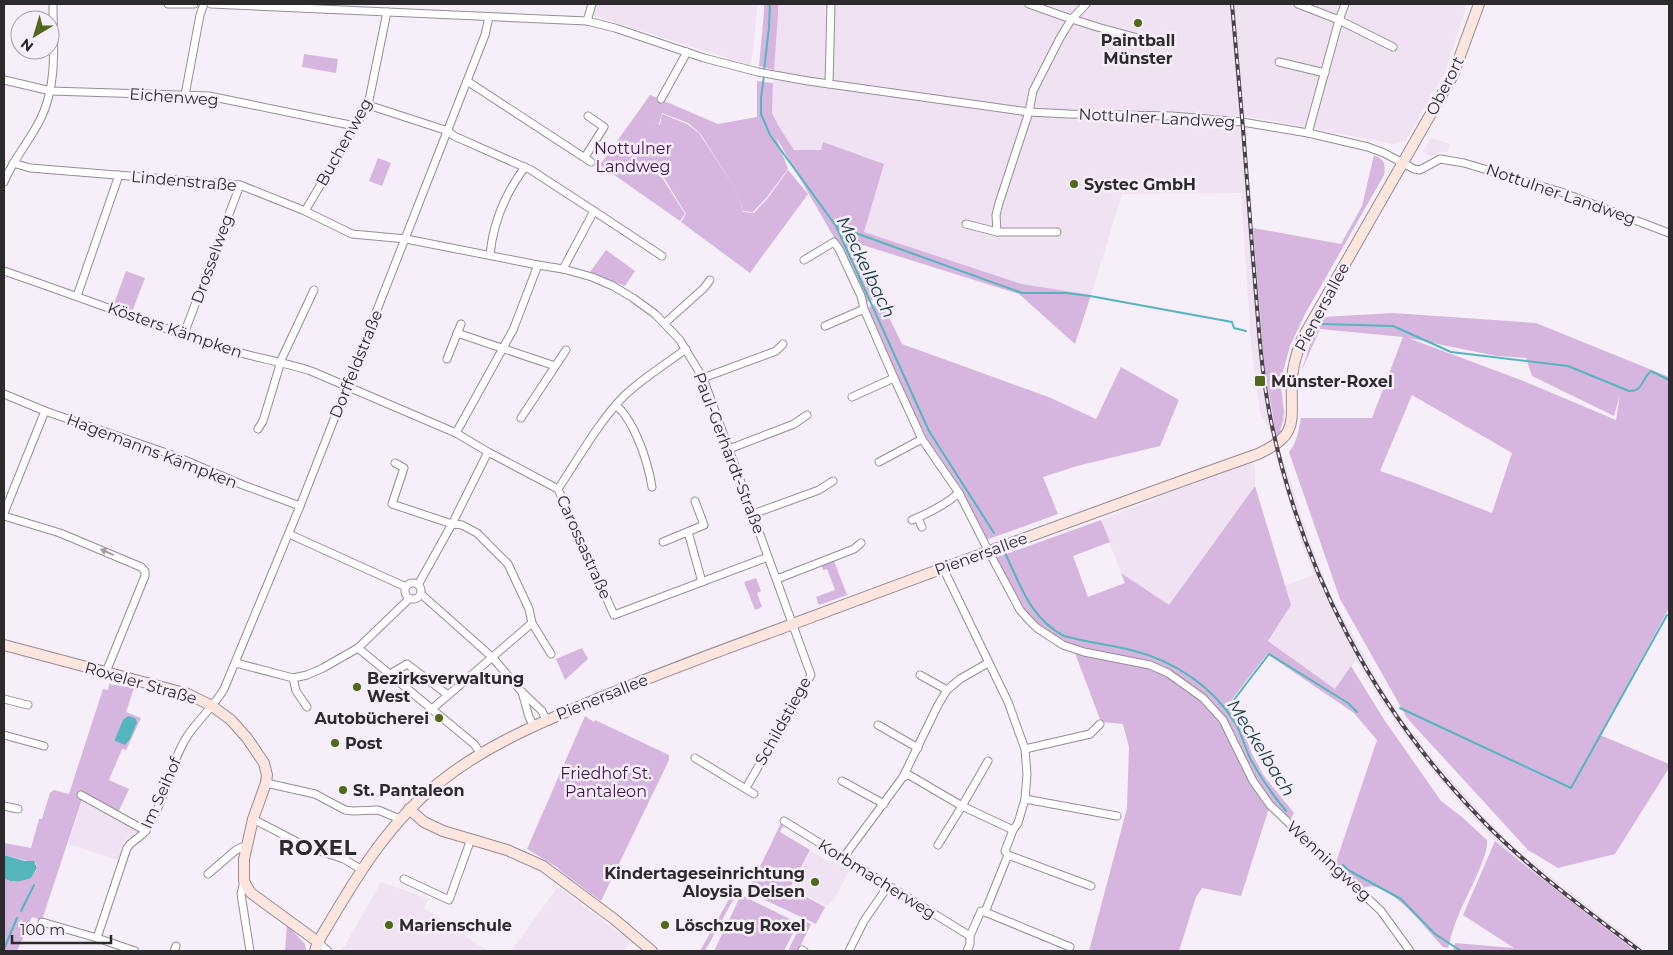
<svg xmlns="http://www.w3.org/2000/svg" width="1673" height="955" viewBox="0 0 1673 955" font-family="Montserrat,sans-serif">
<rect width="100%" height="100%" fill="#f6eef9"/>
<!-- built -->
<g fill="#f0e2f3">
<polygon points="595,4 757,4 757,12 751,65 587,14"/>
<polygon points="778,4 1467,4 1445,72 1406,140 1394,144 1246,116 1247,157 1264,364 1277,440 1308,536 1328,589 1381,687 1401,717 1429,754 1490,823 1522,854 1646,951 1635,951 1523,864 1495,841 1466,810 1413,747 1384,706 1356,660 1335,689 1268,641 1291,605 1284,586 1314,575 1298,533 1276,458 1271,433 1260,413 1251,344 1241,193 1122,194 1091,295 1022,284 863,232 822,142 822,150 794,150 778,125 772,113 774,70 778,15"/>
<polygon points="1431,138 1450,144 1447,152 1440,152 1432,157 1423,152"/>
<polygon points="1252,461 1255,467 1255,486 1169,606 1121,573 1101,520"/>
<polygon points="83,798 140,831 129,837 123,843 118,860 68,844"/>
<polygon points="811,851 827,861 836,861 850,869 835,898 827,906 792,888"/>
<polygon points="381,882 429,899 424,908 488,951 340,951 346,944"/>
<polygon points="558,887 619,933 623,933 631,940 623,951 511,951"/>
</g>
<!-- green -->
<g fill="#d6b6df" fill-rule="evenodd">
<polygon points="764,4 778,4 778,15 774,70 759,66 764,12"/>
<polygon points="304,54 338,59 336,73 302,67"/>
<polygon points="757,81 773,83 772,113 778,125 794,150 821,150 823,142 884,164 864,232 1022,284 1091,295 1075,344 1019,294 853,242 879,296 866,303 843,253 776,137 788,169 767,197 753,212 743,211 736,190 700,133 688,123 662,113 659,124 653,121 660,125 662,114 687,124 699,133 736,190 743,212 754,213 768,198 788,170 808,194 750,273 681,222 686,214 664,178 654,171 660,151 653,171 663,179 685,214 680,221 600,165 650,95 718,124 757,117"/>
<path d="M 1374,155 C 1384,160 1386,163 1384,175 L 1305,314 L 1290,346 L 1282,375 L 1281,387 L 1284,411 L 1283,421 L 1280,430 L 1283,433 L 1277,440 L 1264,364 L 1253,228 L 1341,244 L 1362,206 Z"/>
<polygon points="378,158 391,163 382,186 369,181"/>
<polygon points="606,250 635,271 625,286 590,272"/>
<polygon points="126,271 145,278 132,312 113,306"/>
<polygon points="881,301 902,344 1051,398 1096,419 1121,367 1179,400 1160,446 1077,466 1043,477 1058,514 986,540 963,491 926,437 865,309"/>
<path d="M 1393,313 L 1536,323 L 1669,377 L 1669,608 L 1600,735 L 1669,764 L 1669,768 L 1615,854 L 1558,868 L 1528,850 L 1407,718 L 1340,599 L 1289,452 C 1297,443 1299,429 1301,418 L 1372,418 L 1403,337 L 1320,329 L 1301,372 L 1313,336 L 1323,317 ZM 1408,338 L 1497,356 L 1526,358 L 1532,376 L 1614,416 L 1620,394 L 1616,420 L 1521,380 ZM 1412,395 L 1512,453 L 1492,513 L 1412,482 L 1380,471 Z"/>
<path d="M 1255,486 L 1291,605 L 1268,641 L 1335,689 L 1351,666 L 1383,718 L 1441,801 L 1462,817 L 1487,840 C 1489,856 1466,897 1459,914 C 1454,925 1451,936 1448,948 L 1443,947 C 1425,928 1401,895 1376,887 C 1371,885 1365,887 1360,888 L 1335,865 L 1377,740 L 1354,713 L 1267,654 L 1228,705 L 1241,725 L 1252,754 L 1264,776 L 1294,813 L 1289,822 C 1278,810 1267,800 1259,787 C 1240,755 1231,718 1202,694 C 1186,681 1170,670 1151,663 C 1125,654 1098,654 1073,646 C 1060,643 1039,627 1029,617 C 1015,601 1005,577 995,558 L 1101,520 L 1110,542 L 1073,556 L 1088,597 L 1125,583 L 1121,573 L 1169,605 Z"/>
<polygon points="834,561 847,595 819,605 816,597 835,590 827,569 823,570 821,565"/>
<polygon points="756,578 761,591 757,593 762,607 755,610 744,582"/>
<polygon points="582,648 588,659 565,680 556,659"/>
<polygon points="1075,653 1141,665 1168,676 1207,705 1222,723 1245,773 1269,808 1241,896 1202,888 1196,897 1179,951 1089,951 1127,808 1129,747 1123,724 1101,722"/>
<polygon points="109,684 134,688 126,712 141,718 126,750 122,749 109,780 129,789 116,817 82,799 42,920 32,917 17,951 4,951 4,878 14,882 36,872 37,868 36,863 4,855 4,843 31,848 39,819 42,819 50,793 54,790 69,794 103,689 108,690"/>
<polygon points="585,716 594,722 595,720 669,755 669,760 601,901 562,872 557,867 527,849"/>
<polygon points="781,823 784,824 780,832 810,850 790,888 825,907 816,924 748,892"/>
<polygon points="1495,841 1523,864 1635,951 1453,951 1455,943 1514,948 1463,915"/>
<polygon points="733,892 737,893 705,951 700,951"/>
<polygon points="741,895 798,923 784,951 714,951"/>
<polygon points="803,920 811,924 798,951 788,951"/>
<polygon points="287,925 305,944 306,951 285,951"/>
</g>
<!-- water -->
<g fill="#54b5bd">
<polygon points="128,716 135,718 137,722 130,739 125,745 115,741 115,739 123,720"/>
<path d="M 4,855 L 25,861 L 34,861 L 37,868 L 31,878 C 21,881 13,884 4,878 Z"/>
</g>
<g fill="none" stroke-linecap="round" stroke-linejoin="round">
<!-- stream -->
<g stroke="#54b5bd" stroke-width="2">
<polyline points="764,71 769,27 770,4"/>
<polyline points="764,76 761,98 761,114 770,135 836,226 929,431 994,533"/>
<polyline points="836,226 1022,293 1066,293 1090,296 1232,322 1234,328 1246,331"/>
<path d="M 1322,324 L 1393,326 L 1451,352 L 1568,366 L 1629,391 C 1643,392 1642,378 1651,371 L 1669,380"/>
<path d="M 1005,553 C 1021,586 1030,618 1064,636 C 1086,642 1109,645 1131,650 C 1175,661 1214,687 1237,726 C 1242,736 1245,747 1250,758 C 1260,777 1272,794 1286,811"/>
<polyline points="1400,708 1571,788 1667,615"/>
<polyline points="1227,709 1269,654 1348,703 1357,712"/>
<polyline points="1343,865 1348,870 1401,899 1435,934 1461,951"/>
<polyline points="21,911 34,885"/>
<polyline points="4,949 17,918"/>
</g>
<!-- street casing -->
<g stroke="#948d96" stroke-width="9">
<g id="street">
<polyline points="168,4 194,4"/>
<polyline points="211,4 587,21 615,28 704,58 758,72 808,81 1029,112 1069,114 1172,116 1242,122 1308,133 1368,147 1384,153 1414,169 1420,170 1440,159 1464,163 1561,192 1669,233"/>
<path d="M 1029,4 C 1074,21 1117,34 1164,44"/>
<polyline points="1298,4 1339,20 1393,47"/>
<polyline points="587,21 592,4"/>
<polyline points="1279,62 1325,73"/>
<polyline points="4,80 51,91 209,96 355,126"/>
<polyline points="467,81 591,162"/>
<polyline points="829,84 831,4"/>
<polyline points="185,95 200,15 204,4"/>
<polyline points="661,99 687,52"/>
<polyline points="368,105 448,131 454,136 531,170 594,211 563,269"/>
<polyline points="1308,133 1339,20 1345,4"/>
<polyline points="585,157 604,127 588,116"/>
<polyline points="13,163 30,168 240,185 305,211 352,234 406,239 538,265 563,269 592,277 613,286 633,298 655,314 679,339 703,378 811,675 746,788"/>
<path d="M 4,182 C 13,159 30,141 41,118 C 58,83 53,42 53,4"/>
<polyline points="305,211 368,105 387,12"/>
<polyline points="594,211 662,256"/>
<polyline points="966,224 997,232 1057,232"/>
<polyline points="997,232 996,215 999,203 1029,112 1033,91 1060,38 1071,20 1086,4"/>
<path d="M 490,255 C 493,222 505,194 525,167"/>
<polyline points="804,260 834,242 839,249 861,296 864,309 894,378 922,439 959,493 989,552 1020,610 1028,619 1037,628 1063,645 1084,652 1150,665 1168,673 1203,698 1223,720 1253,781 1270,805 1381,911 1410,951"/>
<path d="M 4,271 C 77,296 150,324 223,348 C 252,357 283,362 311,371 L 456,433 L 488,452 L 558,489 L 614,615 L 768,557"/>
<polyline points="77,296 119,175"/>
<polyline points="665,323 704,288 710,280"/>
<polyline points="825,326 864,309"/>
<polyline points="457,333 555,366"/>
<polyline points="184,334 240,185"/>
<polyline points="447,359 461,324"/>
<polyline points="703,378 776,351 783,344"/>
<polyline points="4,394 45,411 175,456 243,485 300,506"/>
<polyline points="852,397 894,378"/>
<path d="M 616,405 C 635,422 648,462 652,487"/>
<polyline points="521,418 566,350"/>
<polyline points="258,429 263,421 282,358 314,290"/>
<polyline points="456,433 513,330 538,265"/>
<polyline points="729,449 794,424 807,415"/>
<polyline points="879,462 922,439"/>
<polyline points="395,463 404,468 392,504 452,524 462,525 477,533 508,564 529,609 532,623 551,654"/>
<path d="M 558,489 C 578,459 600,420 625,395 C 643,378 666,364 686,349"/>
<polyline points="4,513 45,411"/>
<polyline points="753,514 819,490 833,481"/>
<polyline points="4,516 60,533 141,567 145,571 145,576 106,672"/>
<polyline points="918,518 922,527"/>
<path d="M 912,520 C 929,513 945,505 959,493"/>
<polyline points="688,532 702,582"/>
<polyline points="289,534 406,587"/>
<polyline points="663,542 704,525 695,501"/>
<polyline points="943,568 1008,702 1025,749 1027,774 1025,799 1018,823 1013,830 1005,851 1008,855 985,912 981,911 970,936 970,944 967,951"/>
<polyline points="777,579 854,549 861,543"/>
<circle cx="413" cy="591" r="8"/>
<polyline points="418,585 452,524 488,452"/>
<polyline points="421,594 492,657 522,692 542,711 546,720"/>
<polyline points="358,648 474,744 481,754"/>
<polyline points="236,663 293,678 307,675 323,668 358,648 409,599"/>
<polyline points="390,674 407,664 448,695"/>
<polyline points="293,678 296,691 307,707"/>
<polyline points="947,690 960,679 988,663"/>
<polyline points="522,692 529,717 534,726"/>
<polyline points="4,699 28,705"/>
<polyline points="432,709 532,623"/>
<polyline points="878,725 918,748"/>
<polyline points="4,735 44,746"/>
<polyline points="1025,749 1090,734 1100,724"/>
<polyline points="695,758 754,794"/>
<polyline points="988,761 962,806 1013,830"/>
<polyline points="903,777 909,775 962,806 938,845"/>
<polyline points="842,781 884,804"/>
<polyline points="266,783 315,794 345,810 353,811 378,810 400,819"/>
<polyline points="81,795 146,831"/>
<polyline points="1025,799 1117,816"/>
<polyline points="4,806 18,809"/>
<polyline points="253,819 305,846 344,859 362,870"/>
<polyline points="784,821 970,936"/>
<polyline points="1008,855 1091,886"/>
<polyline points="843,858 903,777 938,705 947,690 920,675"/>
<polyline points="208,874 236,850 242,847 246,847"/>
<polyline points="404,879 449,900 471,839"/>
<polyline points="244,881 241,894 250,951"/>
<polyline points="985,912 1070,947"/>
<path d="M 42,922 L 97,938 L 127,848 C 132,840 141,838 146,830 C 166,801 169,764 188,735 C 199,719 214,706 224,689 L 300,506 L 485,35 L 489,17"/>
<polyline points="97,938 135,951"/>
<polyline points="318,942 328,951"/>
<polyline points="802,950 804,951"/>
<polyline points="174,951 176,946"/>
<polyline points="849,951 864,921 888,886"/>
</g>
</g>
<!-- secondary casing -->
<g stroke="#948d96" stroke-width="12">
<g id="secondary">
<polyline points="4,645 188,694 212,706 231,720 247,738 264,763 267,775 266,783 253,819 244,859 244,881 247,887 251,893 318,942"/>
<polyline points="409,809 424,822 443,831 507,850 543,866 614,919 652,951"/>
<path d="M 315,951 L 318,942 C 352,884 386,824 440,782 C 481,749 530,727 578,707 C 640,681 703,657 766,634 C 930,573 1093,512 1258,454 C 1301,434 1290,421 1292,381 C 1292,366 1297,352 1302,339 L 1453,75 L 1479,4"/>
</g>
</g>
<!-- street -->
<use href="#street" stroke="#fff" stroke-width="7"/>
<!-- secondary -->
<use href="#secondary" stroke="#fee6de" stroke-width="10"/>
<!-- rail casing -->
<g stroke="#474348" stroke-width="4">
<path id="rail" d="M 1232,4 C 1240,89 1247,174 1253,259 C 1258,313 1260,367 1271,421 C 1302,571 1374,709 1481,819 C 1529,869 1585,909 1640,951"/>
</g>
<!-- rail -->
<use href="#rail" stroke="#f6eef9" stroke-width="2" stroke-dasharray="5.5" stroke-linecap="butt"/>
</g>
<!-- one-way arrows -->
<defs><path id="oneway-solid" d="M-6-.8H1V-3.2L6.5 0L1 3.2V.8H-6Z" transform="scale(1.25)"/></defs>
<use fill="#a09fa1" href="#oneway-solid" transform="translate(107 552) rotate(-156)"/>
<!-- markers -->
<g fill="#4f6819" stroke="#f6eef9" stroke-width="2">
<circle cx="1138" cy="23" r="5"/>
<circle cx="1074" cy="184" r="5"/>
<rect x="1254" y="375" width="12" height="12" rx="2.5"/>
<circle cx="357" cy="687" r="5"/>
<circle cx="439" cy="718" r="5"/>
<circle cx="335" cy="743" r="5"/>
<circle cx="343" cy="790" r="5"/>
<circle cx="815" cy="882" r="5"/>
<circle cx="389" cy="925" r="5"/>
<circle cx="665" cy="925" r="5"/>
</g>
<g text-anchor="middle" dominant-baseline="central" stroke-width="5" stroke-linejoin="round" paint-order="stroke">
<!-- poi labels -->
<g font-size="16" font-weight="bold" fill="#2d2a2e" stroke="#f6eef9" text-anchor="start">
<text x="1138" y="40" text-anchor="middle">Paintball<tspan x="1138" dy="18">Münster</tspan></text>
<text x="1084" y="184">Systec GmbH</text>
<text x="1271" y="381">Münster-Roxel</text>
<text x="367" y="678">Bezirksverwaltung<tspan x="367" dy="18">West</tspan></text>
<text x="429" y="718" text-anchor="end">Autobücherei</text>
<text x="345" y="743">Post</text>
<text x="353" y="790">St. Pantaleon</text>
<text x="805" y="873" text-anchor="end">Kindertageseinrichtung<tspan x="805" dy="18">Aloysia Delsen</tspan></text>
<text x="399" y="925">Marienschule</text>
<text x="675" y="925">Löschzug Roxel</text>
</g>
<!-- street labels -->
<g font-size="16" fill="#2d2a2e" stroke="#f6eef9">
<text transform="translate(1445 86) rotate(-63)">Oberort</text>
<text transform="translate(174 97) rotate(4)">Eichenweg</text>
<text transform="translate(1157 118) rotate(3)">Nottulner Landweg</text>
<text transform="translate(344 142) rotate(-61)">Buchenweg</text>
<text transform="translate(184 181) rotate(5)">Lindenstraße</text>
<text transform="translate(1561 194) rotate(19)">Nottulner Landweg</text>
<text transform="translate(212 259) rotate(-70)">Drosselweg</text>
<text transform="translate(1322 307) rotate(-62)">Pienersallee</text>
<text transform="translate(175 330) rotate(19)">Kösters Kämpken</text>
<text transform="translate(356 364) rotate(-68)">Dorffeldstraße</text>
<text transform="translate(152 451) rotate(21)">Hagemanns Kämpken</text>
<text transform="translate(729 453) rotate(69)">Paul-Gerhardt-Straße</text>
<text transform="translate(584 547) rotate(66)">Carossastraße</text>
<text transform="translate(981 554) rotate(-20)">Pienersallee</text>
<text transform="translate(141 683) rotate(16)">Roxeler Straße</text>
<text transform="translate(602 697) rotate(-22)">Pienersallee</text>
<text transform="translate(783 721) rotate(-61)">Schildstiege</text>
<text transform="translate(161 793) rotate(-66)">Im Seihof</text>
<text transform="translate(1329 861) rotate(43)">Wenningweg</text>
<text transform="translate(877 879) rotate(32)">Korbmacherweg</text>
</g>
<!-- park labels -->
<g font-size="16" fill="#440d51" stroke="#f6eef9">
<text x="633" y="148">Nottulner<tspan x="633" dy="18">Landweg</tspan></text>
<text x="606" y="773">Friedhof St.<tspan x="606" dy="18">Pantaleon</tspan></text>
</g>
<!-- water labels -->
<g font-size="18" font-style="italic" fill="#144145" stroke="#f6eef9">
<text transform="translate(866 267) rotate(64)">Meckelbach</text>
<text transform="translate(1261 748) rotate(58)">Meckelbach</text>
</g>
<!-- district labels -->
<g font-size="21" font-weight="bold" letter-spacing="1" fill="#2d2a2e" stroke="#f6eef9">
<text x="318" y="847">ROXEL</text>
</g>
</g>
<!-- border -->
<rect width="1673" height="955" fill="none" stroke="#2d2a2e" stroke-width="10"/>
<!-- north arrow -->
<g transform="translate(35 35) rotate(218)"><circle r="24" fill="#f6eef9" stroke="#a6a0a8"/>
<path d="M0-4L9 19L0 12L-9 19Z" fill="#4f6819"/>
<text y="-8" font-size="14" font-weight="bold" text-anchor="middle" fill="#2d2a2e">N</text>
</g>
<!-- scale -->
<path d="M12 935v8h99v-8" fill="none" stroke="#2d2a2e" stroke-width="2.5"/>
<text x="20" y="935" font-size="15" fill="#2d2a2e" stroke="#f6eef9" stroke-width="4" paint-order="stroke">100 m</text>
</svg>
